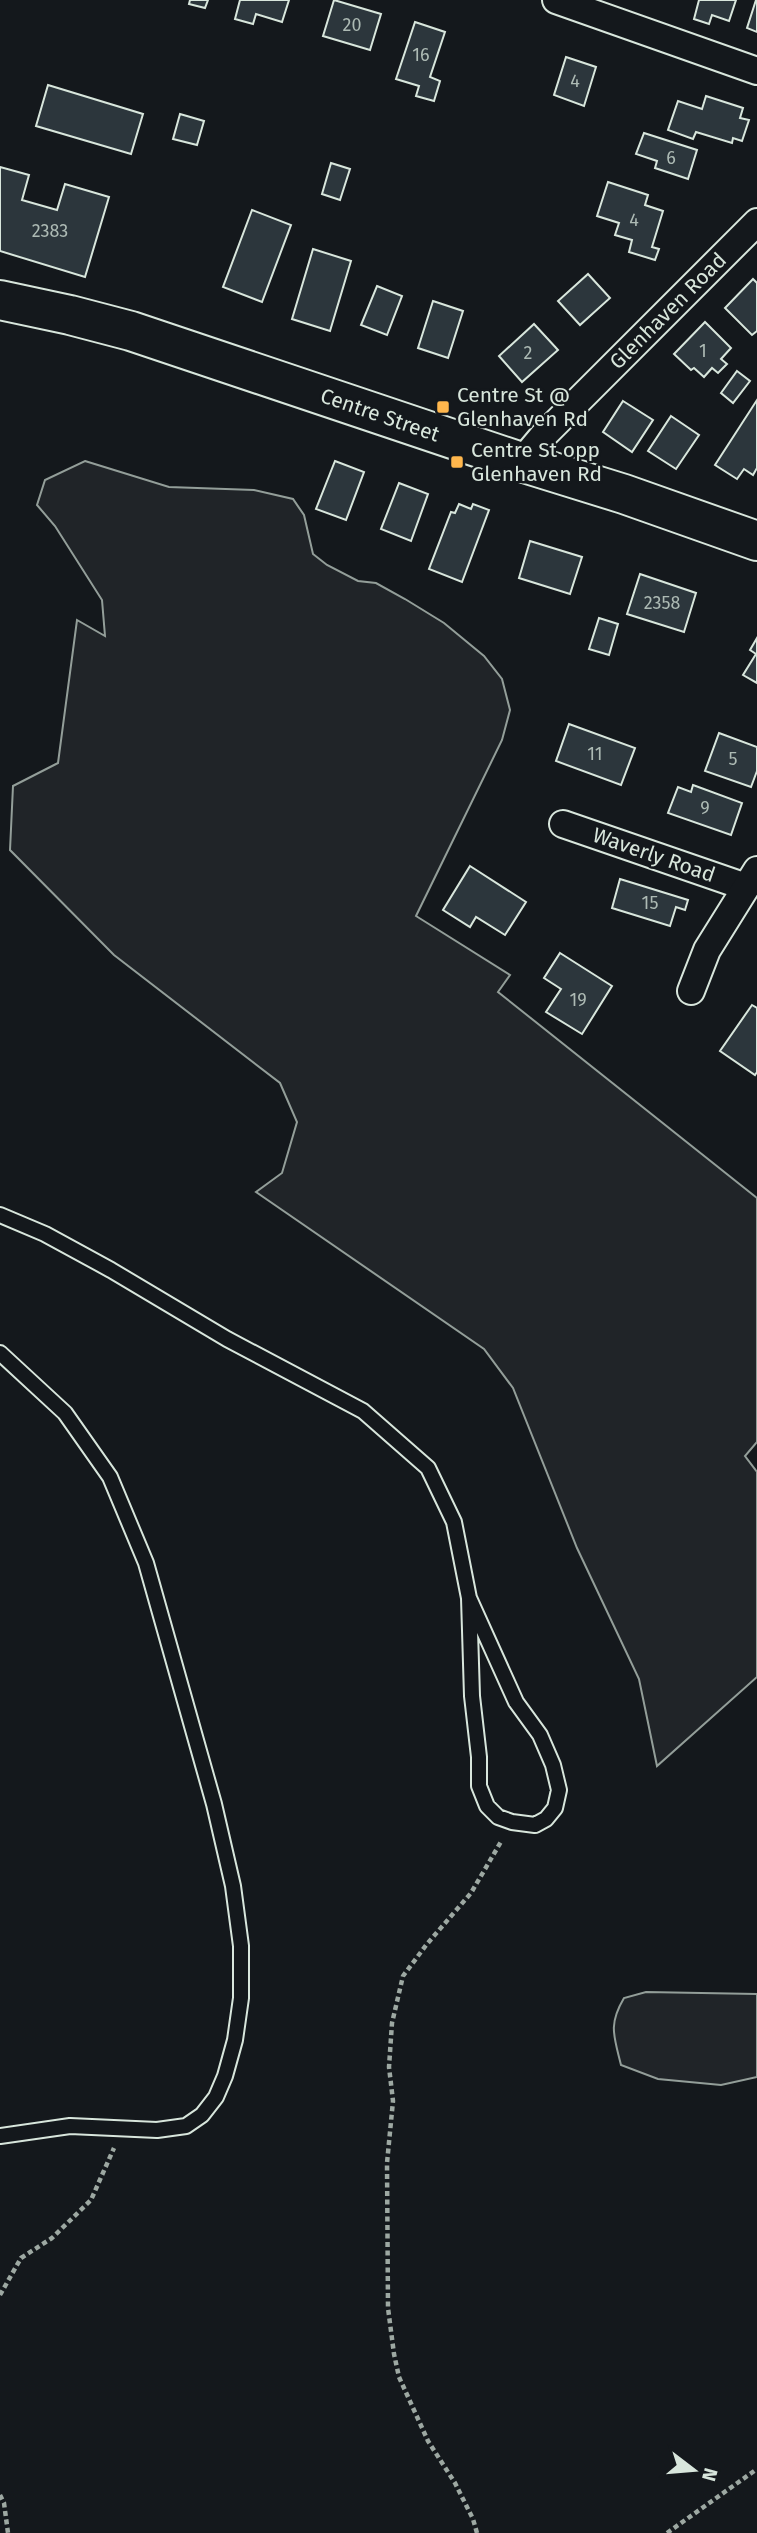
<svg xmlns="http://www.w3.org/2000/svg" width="757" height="2533" viewBox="0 0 757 2533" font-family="'Fira Sans',sans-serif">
<rect width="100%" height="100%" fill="#14181c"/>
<!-- green -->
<g fill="#202428" stroke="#939e99" stroke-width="2">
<polygon points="85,461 169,487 254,490 293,499 304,515 313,554 327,565 358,581 376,583 405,599 444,623 484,656 502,679 510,710 502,740 416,916 510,975 498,992 757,1198 757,1442 745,1456 757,1472 757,1677 657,1766 639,1679 577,1548 513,1388 484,1349 256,1192 282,1173 297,1122 280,1083 114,955 10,850 13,786 58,763 77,620 105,636 102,600 55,526 37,505 45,480"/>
<path d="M 646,1992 L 757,1994 L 757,2077 L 721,2085 L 658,2079 L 621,2065 C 614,2036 608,2025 624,1998 Z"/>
</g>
<!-- building -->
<g fill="#2c363c" stroke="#d8e6dc" stroke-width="2">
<polygon points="190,0 208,0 205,8 189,4"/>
<polygon points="240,0 289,0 282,22 256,14 253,24 235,19"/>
<polygon points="334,0 381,14 370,50 323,36"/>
<polygon points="699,0 736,0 729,21 712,15 709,24 694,19"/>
<polygon points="756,0 757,0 757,32 747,28"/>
<polygon points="415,22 445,32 430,77 440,81 434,101 416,96 419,86 396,79"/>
<polygon points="566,57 596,67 584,106 554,95"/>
<polygon points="48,85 143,114 131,154 36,126"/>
<polygon points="706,96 743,108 740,118 749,120 742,141 733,138 732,143 696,132 693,139 668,130 678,101 702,109"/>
<polygon points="180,114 204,121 197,145 173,139"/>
<polygon points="644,133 697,150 688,179 655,168 657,161 636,154"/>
<polygon points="331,163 350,169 340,200 322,194"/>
<polygon points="0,167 29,175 22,200 57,210 65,184 109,197 85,277 0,251"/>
<polygon points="608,182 648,195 645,205 663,211 652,247 659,249 655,260 629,252 632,240 615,235 619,223 597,216"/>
<polygon points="252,210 291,225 262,302 223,287"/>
<polygon points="313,249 351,261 330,331 292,319"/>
<polygon points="588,274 610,298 580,325 558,301"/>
<polygon points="753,279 757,283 757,331 752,335 725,308"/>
<polygon points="377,286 402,296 387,335 361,325"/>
<polygon points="433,301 463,311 448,358 418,348"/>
<polygon points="705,322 731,348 721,359 727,364 718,373 712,368 704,377 694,368 691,370 674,354"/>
<polygon points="534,324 558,350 522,382 499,356"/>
<polygon points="737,371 750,381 733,403 721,393"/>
<polygon points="757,400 757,468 753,475 744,469 737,479 715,465"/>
<polygon points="623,401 653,420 632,452 603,432"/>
<polygon points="671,416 699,435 676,469 648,451"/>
<polygon points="335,461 364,472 346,520 316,509"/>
<polygon points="399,483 428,494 411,541 381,529"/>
<polygon points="459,504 471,509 473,504 489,510 462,582 429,569 451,512 455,513"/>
<polygon points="530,541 582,557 570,594 519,578"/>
<polygon points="640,574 696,593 684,632 627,614"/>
<polygon points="599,618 618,624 609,655 589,649"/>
<polygon points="757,638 757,683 743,675 756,654 750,650"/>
<polygon points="569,724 635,748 621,785 556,761"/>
<polygon points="719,733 757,747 757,771 751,787 705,771"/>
<polygon points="693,785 742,803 731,835 668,813 678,787 691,792"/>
<polygon points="470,866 526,902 505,935 476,917 470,927 443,910"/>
<polygon points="620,879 688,900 685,910 676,907 670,926 612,908"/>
<polygon points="560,953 612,986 582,1034 546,1012 561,989 544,978"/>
<polygon points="752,1005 757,1008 757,1072 755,1075 720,1051"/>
</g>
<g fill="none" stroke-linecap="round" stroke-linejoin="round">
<!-- lane casing -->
<g stroke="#d8e6dc" stroke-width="18">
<g id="lane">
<polyline points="0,1215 45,1234 111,1270 227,1339 363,1411 428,1468 454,1522 469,1598 472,1696 479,1757 479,1786 487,1806 498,1817 512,1822 535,1825 546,1819 555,1808 559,1790 553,1765 540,1735 516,1702 469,1598"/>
<polyline points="0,1353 65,1413 110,1477 146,1563 214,1804 233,1886 241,1946 241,1998 235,2040 225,2076 216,2097 202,2115 186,2126 157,2130 70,2126 0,2136"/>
</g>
</g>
<!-- street casing -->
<g stroke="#d8e6dc" stroke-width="30">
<g id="street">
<polyline points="556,0 757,71"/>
<polyline points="521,462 542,437 757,222"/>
<polyline points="563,824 746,887"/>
<polyline points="691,991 707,950 757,870"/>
</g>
</g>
<!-- secondary casing -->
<g stroke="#d8e6dc" stroke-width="42">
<polyline id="secondary" points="0,300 70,315 131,331 521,462 624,494 757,541"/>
</g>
<!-- path -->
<g stroke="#9da8a2" stroke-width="4.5" stroke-dasharray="5 3.5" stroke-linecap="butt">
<polyline points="0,2295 21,2258 52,2238 91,2200 114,2148"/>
<polyline points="0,2495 4,2503 8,2533"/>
<polyline points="477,2533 473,2519 455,2483 428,2441 399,2377 394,2354 388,2308 387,2163 393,2101 389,2067 392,2023 403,1976 427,1944 471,1893 502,1840"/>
<polyline points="667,2533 757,2469"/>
</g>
<!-- lane -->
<use href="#lane" stroke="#14181c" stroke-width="14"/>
<!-- street -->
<use href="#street" stroke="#14181c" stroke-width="26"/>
<!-- secondary -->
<use href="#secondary" stroke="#14181c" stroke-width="38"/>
</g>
<!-- markers -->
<g fill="#ffb74d" stroke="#14181c" stroke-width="2.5">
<rect x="436" y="400" width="14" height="14" rx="3.5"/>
<rect x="450" y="455" width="14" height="14" rx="3.5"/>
</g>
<g text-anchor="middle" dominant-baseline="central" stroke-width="5" stroke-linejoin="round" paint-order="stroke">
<!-- number labels -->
<g font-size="18" fill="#adbab4">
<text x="352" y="25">20</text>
<text x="421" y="55">16</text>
<text x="575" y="81">4</text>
<text x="671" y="158">6</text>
<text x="634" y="220">4</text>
<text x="50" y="231">2383</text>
<text x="703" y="351">1</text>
<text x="528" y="353">2</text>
<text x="662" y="603">2358</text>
<text x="595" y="754">11</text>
<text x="733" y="759">5</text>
<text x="705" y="808">9</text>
<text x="650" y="903">15</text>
<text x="578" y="1000">19</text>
</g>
<!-- street labels -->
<g font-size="21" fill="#d8e6dc" stroke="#14181c">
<text transform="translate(668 311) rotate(-45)">Glenhaven Road</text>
<text transform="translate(380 415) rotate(19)">Centre Street</text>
<text transform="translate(654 855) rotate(19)">Waverly Road</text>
</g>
<!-- poi labels -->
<g font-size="21" fill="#d8e6dc" stroke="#14181c" text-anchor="start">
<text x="457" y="395">Centre St @<tspan x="457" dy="24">Glenhaven Rd</tspan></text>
<text x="471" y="450">Centre St opp<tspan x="471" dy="24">Glenhaven Rd</tspan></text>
</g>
</g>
<!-- north arrow -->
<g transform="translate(694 2470) rotate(106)" stroke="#14181c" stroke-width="5" paint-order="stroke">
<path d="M0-5L12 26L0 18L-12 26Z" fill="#d8e6dc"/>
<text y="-10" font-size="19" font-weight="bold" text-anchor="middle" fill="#d8e6dc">N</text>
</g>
</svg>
